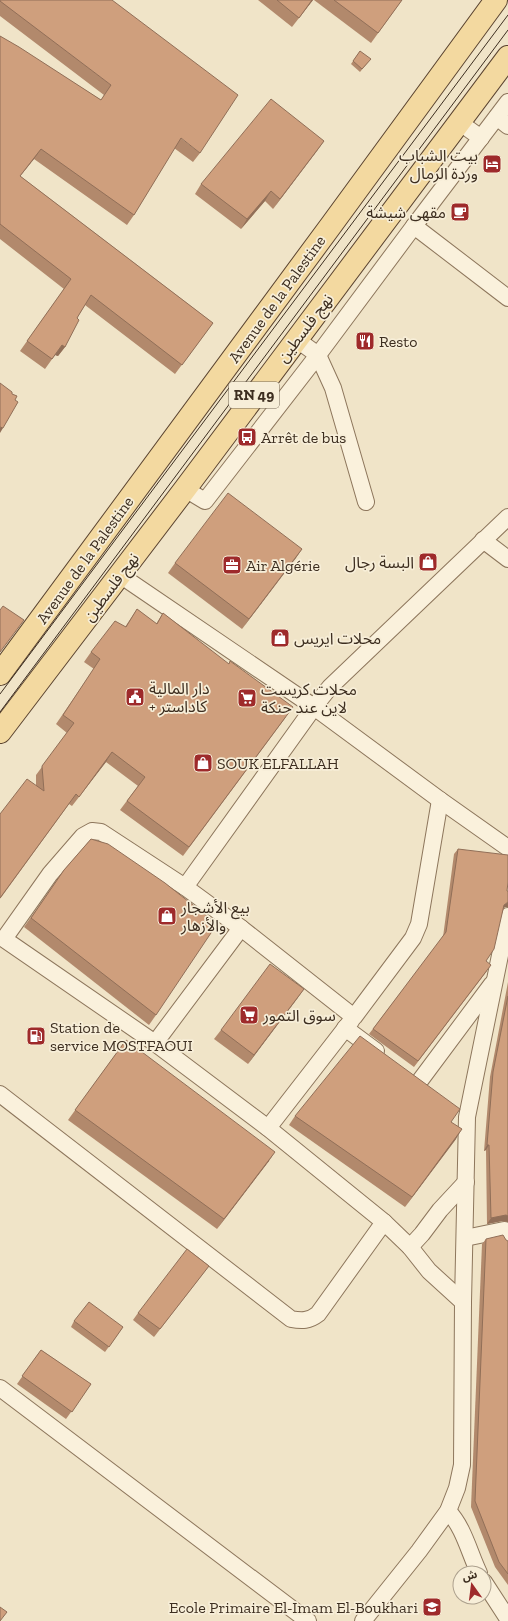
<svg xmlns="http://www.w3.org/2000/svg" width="508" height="1621" viewBox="0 0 508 1621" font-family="'Zilla Slab','Noto Sans Arabic',serif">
<rect width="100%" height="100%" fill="#f0e4c8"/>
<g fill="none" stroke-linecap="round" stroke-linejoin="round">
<!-- street casing -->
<g stroke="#8d765c" stroke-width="18">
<g id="street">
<polyline points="497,117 508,126"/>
<polyline points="459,122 481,138"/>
<polyline points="414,226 508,102"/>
<polyline points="296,339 318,355 414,226 508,298"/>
<polyline points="185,489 205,501 318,355 333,388 366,502"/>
<polyline points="483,540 508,559"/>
<polyline points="120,575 314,707 440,800 508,848"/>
<polyline points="241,928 354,1017 413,938 419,924 440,800"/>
<polyline points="345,1028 376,1051"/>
<polyline points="155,1043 4,939 50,874 83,836 92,831 101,832 185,887"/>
<polyline points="419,1082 492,984"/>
<path d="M 0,1094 L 291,1319 C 302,1321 309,1321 318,1314 L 384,1222"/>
<polyline points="268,1128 351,1021"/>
<polyline points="465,1238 504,1230 508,1238"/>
<polyline points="410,1247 422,1234 440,1210 466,1182"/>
<polyline points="463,1302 467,1117 508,916"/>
<polyline points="0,1388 308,1621"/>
<path d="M 448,1511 C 464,1528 469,1552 479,1573"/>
<polyline points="484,1582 508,1619"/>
<polyline points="363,1621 419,1551 448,1511 457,1488 462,1465 463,1302 429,1271 410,1247 384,1222 268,1128 155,1043 241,928 185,887 314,707 330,687 508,517"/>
</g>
</g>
<!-- primary casing -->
<g stroke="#5b4430" stroke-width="24">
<g id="primary">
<polyline points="0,674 332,224 496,0"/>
<polyline points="0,732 185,489 508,57"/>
</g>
</g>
<!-- street -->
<use href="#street" stroke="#faf1dc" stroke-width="16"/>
<!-- primary -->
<use href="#primary" stroke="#f3d9a0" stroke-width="22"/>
<!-- tram -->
<g stroke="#3d2e20" stroke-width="1">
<polyline points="0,694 508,15"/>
<polyline points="0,712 508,30"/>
</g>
</g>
<!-- wall -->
<g fill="#b2896c">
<polygon points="0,0 200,153 193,162 174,148 134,215 127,225 34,159 20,176 213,323 175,374 85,305 77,318 65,347 58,356 55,355 45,369 20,351 64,289 0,239 0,36 101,100 104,95 0,16"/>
<polygon points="258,0 313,0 292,27"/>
<polygon points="314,0 402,0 371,43"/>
<polygon points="360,51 369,61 360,72 351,64"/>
<polygon points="324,141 273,209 265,201 241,229 195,194 201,184"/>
<polygon points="302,549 242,629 168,573 175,563"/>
<polygon points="137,609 156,624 163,613 286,717 183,856 120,810 138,786 106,762 72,806 69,804 0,899 36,786 36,775 67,733 56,724 94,669 84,662 91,652 125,627"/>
<polygon points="458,849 505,907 504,908 486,961 487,971 414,1067 369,1034 443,937 454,854"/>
<polygon points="64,870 156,1015 149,1025 24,927"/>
<polygon points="508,982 508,1222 502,1221 487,1224 486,1150 484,1151 490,1077"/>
<polygon points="304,989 248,1064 214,1039 221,1030"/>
<polygon points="126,1040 269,1161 217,1229 68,1120"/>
<polygon points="295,1116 451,1122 456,1139 405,1207 289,1125"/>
<polygon points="486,1239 508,1241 508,1585 495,1567 471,1507 482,1244"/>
<polygon points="203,1273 154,1337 133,1320 138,1313"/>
<polygon points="74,1321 123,1327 105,1352 71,1327"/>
<polygon points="41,1350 91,1384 66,1419 17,1384"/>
</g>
<!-- shaded-wall -->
<g fill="#916f58">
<polygon points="312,0 313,0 292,27 299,18"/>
<polygon points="324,141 317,151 273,209 280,199"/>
<polygon points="41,149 34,159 13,185"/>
<polygon points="271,191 265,201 241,229 247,219"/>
<polygon points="62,345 65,347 58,356 55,355"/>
<polygon points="0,427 3,428 0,433"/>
<polygon points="302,549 296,558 242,629 249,619"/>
<polygon points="112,752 106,762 72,806 79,797"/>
<polygon points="508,902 508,907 505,907 501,910 504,905"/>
<polygon points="304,989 297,999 248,1064 254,1055"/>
<polygon points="462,1129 456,1139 405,1207 412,1197"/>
<polygon points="487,1145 489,1145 486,1150 484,1151"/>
<polygon points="275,1152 269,1161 217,1229 224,1219"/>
<polygon points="506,1215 508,1216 508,1222 502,1221 487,1224 491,1218"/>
<polygon points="209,1266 203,1273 154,1337 160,1329"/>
</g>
<!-- building -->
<g fill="#cf9f7d" stroke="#916f58">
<polygon points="0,0 112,0 238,95 200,153 181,138 134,215 41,149 20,176 213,323 182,365 91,295 77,318 79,320 65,347 62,345 52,359 27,341 71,279 0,224 0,36 19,47 101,100 111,85 0,1"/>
<polygon points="277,0 312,0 299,18"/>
<polygon points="334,0 402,0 378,33"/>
<polygon points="360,51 371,59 362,69 353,61"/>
<polygon points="271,99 324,141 280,199 271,191 247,219 201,184"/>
<polygon points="0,383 12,392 12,394 17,396 15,400 18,402 3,428 0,427"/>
<polygon points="228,493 302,549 249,619 175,563"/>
<polygon points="3,606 24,620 0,652 0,610"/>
<polygon points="137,609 157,624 163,613 229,664 230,661 293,707 189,847 127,801 145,777 112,752 79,797 76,794 0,898 0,814 27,779 44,791 42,766 74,723 63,715 100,659 91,652 115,621 126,627"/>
<polygon points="91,839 108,844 165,883 217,924 156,1015 31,918 64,870"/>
<polygon points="458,849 508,855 508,882 507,891 508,891 508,902 504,905 494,949 486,961 491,965 418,1061 373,1029 446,932"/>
<polygon points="270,964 304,989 254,1055 221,1030"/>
<polygon points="508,996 508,1216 506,1215 491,1218 489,1145 487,1145 493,1072"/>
<polygon points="360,1036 460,1109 451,1122 462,1129 412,1197 295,1116"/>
<polygon points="126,1040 275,1152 224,1219 75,1110"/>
<polygon points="503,1235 506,1240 508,1241 508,1574 499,1562 475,1501 486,1239"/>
<polygon points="187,1249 209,1266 160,1329 138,1313"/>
<polygon points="89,1302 123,1327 109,1347 74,1321"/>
<polygon points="41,1350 91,1384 72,1412 22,1376"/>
<polygon points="0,1607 7,1612 0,1621"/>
</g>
<!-- icons -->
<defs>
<g id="hotel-square" transform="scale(1)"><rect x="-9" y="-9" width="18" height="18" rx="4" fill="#9e2a2b" stroke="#f7eed8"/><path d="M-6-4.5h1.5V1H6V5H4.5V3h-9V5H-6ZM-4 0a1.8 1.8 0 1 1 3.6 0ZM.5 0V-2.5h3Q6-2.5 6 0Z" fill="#fff"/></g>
<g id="cafe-square" transform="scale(1)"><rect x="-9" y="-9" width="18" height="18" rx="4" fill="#9e2a2b" stroke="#f7eed8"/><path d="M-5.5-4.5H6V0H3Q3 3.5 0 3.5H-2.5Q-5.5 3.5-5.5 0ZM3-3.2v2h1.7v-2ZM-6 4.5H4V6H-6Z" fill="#fff"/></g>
<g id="restaurant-square" transform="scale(1)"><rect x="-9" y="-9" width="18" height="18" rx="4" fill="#9e2a2b" stroke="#f7eed8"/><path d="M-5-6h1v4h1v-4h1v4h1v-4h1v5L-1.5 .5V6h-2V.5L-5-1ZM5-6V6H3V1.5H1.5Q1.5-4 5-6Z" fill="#fff"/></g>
<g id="bus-square" transform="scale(1)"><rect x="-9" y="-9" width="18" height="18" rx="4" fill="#9e2a2b" stroke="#f7eed8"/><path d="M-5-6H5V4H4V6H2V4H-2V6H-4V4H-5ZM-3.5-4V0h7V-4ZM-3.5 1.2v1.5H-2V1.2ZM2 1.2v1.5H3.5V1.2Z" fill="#fff"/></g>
<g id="shop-square" transform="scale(1)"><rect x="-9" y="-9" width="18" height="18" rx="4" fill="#9e2a2b" stroke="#f7eed8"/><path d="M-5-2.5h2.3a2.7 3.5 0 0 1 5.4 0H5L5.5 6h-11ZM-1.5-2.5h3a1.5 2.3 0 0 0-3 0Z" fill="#fff"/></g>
<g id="office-square" transform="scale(1)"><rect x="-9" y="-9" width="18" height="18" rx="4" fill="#9e2a2b" stroke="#f7eed8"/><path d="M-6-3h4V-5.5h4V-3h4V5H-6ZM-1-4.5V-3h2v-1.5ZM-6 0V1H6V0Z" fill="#fff"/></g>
<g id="civic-square" transform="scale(1)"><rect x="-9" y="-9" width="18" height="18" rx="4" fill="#9e2a2b" stroke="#f7eed8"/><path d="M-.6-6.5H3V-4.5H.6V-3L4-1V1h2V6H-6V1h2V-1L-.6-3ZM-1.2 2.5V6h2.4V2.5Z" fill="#fff"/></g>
<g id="supermarket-square" transform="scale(1)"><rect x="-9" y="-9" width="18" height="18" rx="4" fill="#9e2a2b" stroke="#f7eed8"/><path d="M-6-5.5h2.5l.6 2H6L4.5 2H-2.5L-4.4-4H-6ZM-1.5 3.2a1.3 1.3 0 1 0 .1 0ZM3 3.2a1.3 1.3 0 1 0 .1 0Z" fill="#fff"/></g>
<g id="fuel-square" transform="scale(1)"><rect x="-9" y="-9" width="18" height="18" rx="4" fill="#9e2a2b" stroke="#f7eed8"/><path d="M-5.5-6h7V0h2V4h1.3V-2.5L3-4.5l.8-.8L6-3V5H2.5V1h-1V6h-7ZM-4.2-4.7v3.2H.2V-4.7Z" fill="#fff"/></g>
<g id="school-square" transform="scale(1)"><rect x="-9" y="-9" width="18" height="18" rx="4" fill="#9e2a2b" stroke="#f7eed8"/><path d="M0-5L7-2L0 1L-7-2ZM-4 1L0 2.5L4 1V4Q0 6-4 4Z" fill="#fff"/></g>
</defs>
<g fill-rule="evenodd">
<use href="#hotel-square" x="492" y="164"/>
<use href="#cafe-square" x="460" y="212"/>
<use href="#restaurant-square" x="365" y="341"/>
<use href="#bus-square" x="247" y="437"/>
<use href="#shop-square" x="428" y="562"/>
<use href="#office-square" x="232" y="565"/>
<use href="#shop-square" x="280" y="638"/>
<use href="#civic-square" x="135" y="697"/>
<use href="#supermarket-square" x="247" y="698"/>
<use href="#shop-square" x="203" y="763"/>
<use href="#shop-square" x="167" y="916"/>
<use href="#supermarket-square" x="249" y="1015"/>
<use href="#fuel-square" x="36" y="1036"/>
<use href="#school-square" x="432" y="1607"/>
</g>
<g text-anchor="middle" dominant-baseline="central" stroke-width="3.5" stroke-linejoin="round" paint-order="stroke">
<!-- shield labels -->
<rect fill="#f7eed8" stroke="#756857" stroke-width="1" x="229" y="382" width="50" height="26" rx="3"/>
<g font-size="15" font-weight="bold" fill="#3d2e20">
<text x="254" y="395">RN 49</text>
</g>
<!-- poi labels -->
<g font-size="16" fill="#3d2e20" stroke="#f7eed8" text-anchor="start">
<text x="478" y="155" text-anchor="end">بيت الشباب<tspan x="478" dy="18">وردة الرمال</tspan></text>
<text x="446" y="212" text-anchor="end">مقهى شيشة</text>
<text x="379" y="341">Resto</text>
<text x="261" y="437">Arrêt de bus</text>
<text x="414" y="562" text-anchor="end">البسة رجال</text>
<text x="246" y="565">Air Algérie</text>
<text x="294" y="638">محلات ايريس</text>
<text x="149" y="688">دار المالية<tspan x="149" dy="18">+ كاداستر</tspan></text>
<text x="261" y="689">محلات كريست<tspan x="261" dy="18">لاين عند حنكة</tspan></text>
<text x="217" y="763">SOUK ELFALLAH</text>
<text x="181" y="907">بيع الأشجار<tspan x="181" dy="18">والأزهار</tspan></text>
<text x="263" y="1015">سوق التمور</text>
<text x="50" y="1027">Station de<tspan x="50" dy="18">service MOSTFAOUI</tspan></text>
<text x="418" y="1607" text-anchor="end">Ecole Primaire El-Imam El-Boukhari</text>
</g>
<!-- street labels -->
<g font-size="16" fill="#3d2e20" stroke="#f7eed8">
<text transform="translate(277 299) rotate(-54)">Avenue de la Palestine</text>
<text transform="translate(305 328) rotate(-53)">نهج فلسطين</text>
<text transform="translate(85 560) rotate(-54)">Avenue de la Palestine</text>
<text transform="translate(111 587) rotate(-53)">نهج فلسطين</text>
</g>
</g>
<!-- north arrow -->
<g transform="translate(472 1585) rotate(346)"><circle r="19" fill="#f7eed8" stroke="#ada18e"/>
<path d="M0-3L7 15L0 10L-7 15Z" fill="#9e2a2b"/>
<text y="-6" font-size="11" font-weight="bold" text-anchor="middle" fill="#3d2e20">ش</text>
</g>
</svg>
